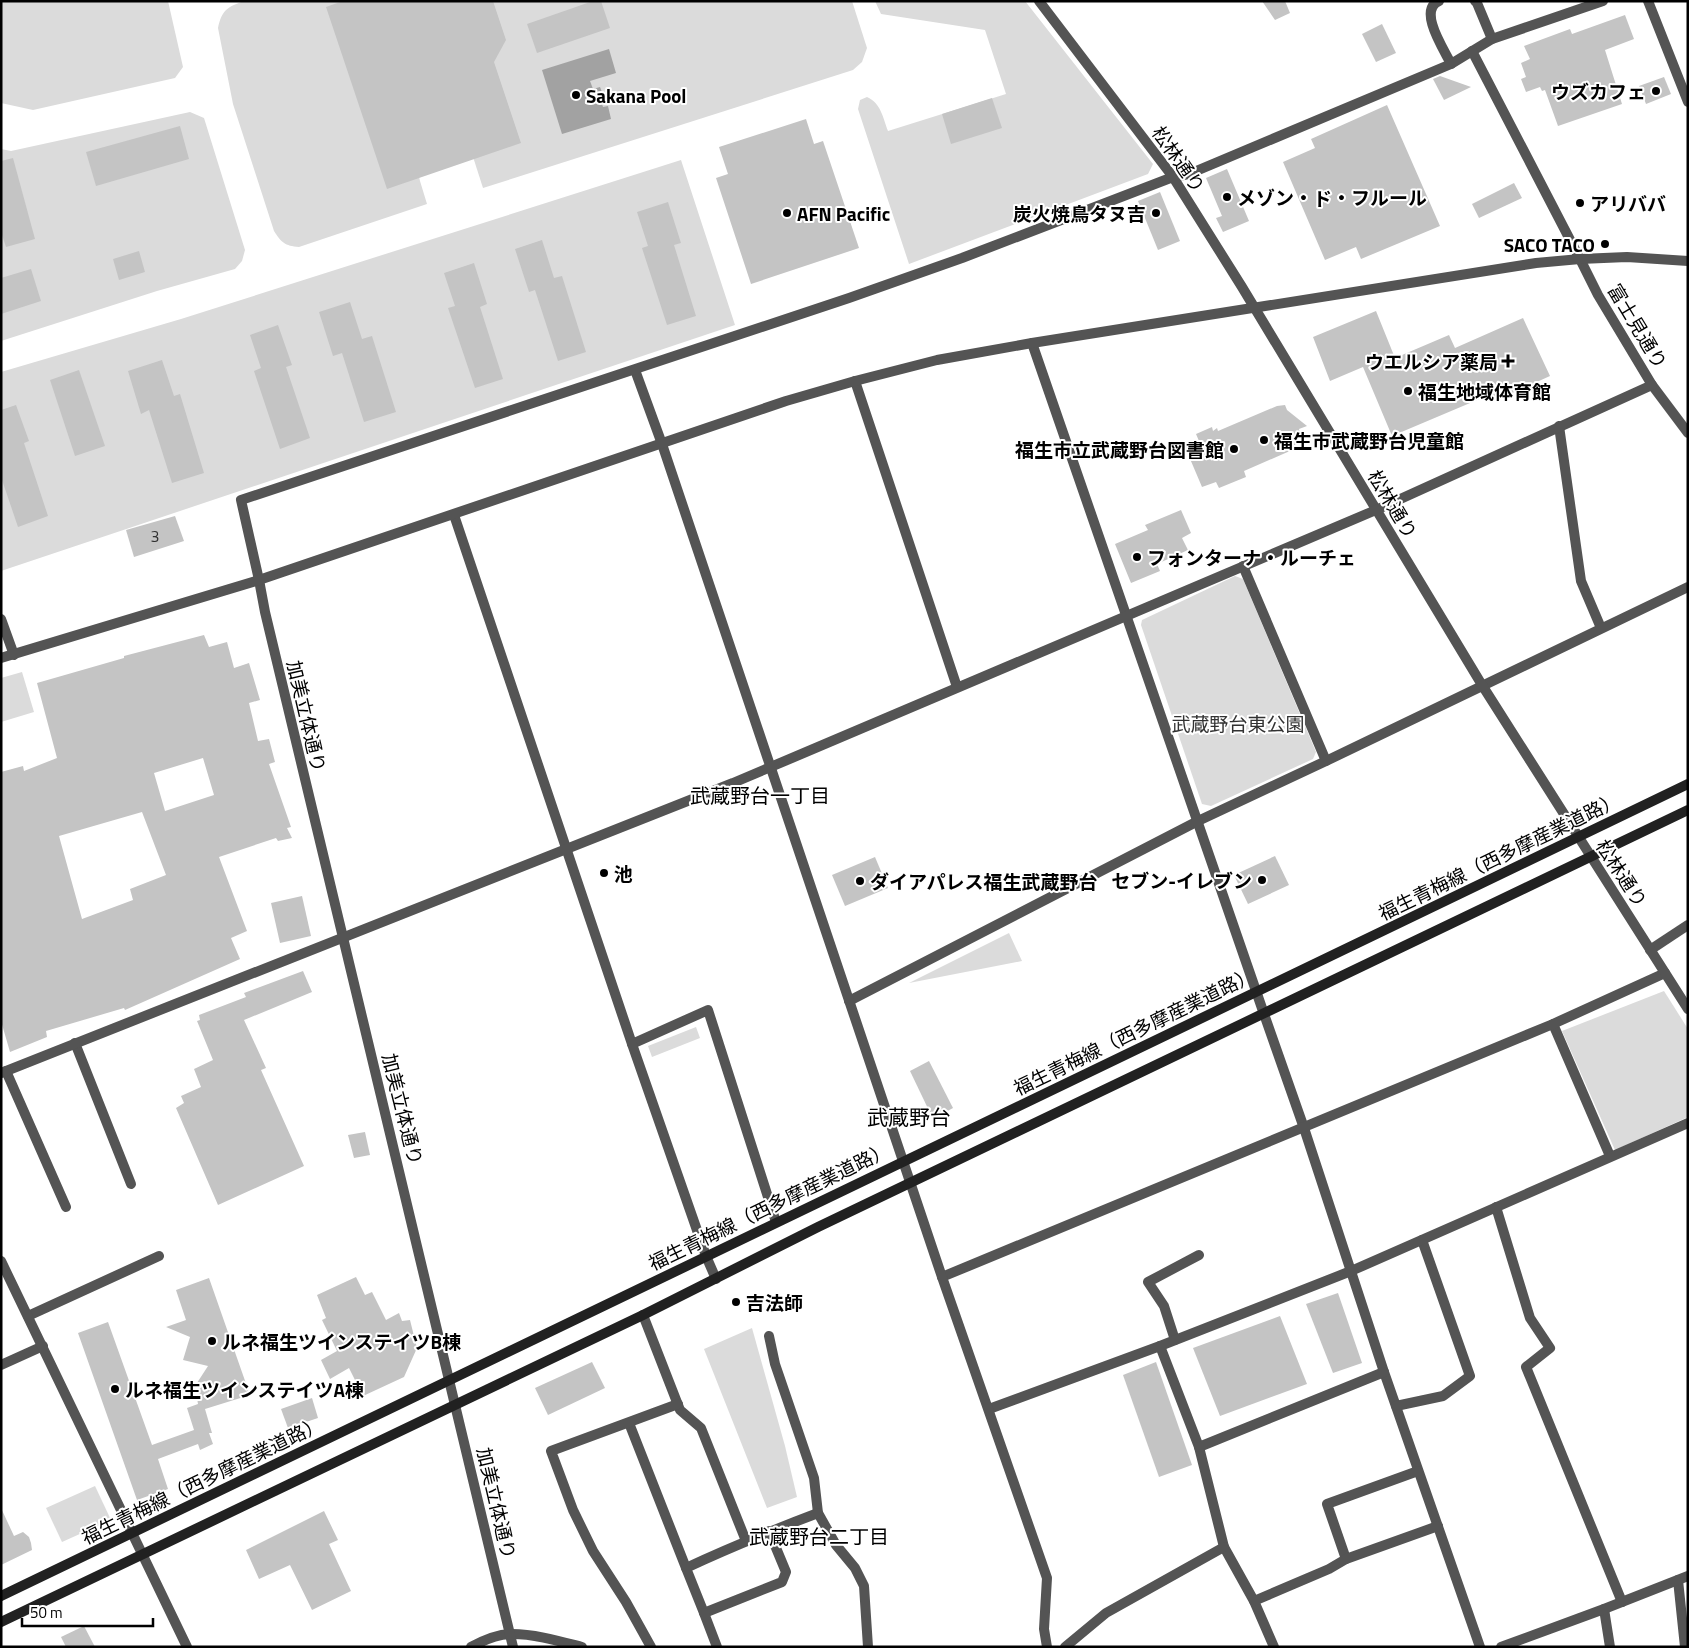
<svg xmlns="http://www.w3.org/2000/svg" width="1689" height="1648" viewBox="0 0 1689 1648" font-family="'Titillium Web','Noto Sans JP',sans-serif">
<rect width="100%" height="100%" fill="#fff"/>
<!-- green -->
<g fill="#dbdbdb">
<polygon points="1,1 168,1 183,67 175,78 33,110 1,103"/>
<path d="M 244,1 L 380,1 L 420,181 L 427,204 L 299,247 C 285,246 281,242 274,231 L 233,104 L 218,28 C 222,10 227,7 244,1 Z"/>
<polygon points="423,1 852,1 867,48 862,62 853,70 483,188"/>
<path d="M 875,1 L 1025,1 L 1153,164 L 1148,174 L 909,264 L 858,109 L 860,100 L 867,97 C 881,103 883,118 888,131 L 1006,94 L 985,30 L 881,14 Z"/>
<polygon points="190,112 204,118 245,250 242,261 235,269 157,291 1,341 1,149 11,151"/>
<polygon points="681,160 735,325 1,571 1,372 181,319"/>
<polygon points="1235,576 1243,579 1316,752 1313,759 1211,806 1202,804 1141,625 1142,620"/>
<polygon points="22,672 34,712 1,722 1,678"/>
<polygon points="1009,933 1022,961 909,983"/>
<polygon points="1664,991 1688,1029 1688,1117 1615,1150 1562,1031"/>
<polygon points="696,1027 700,1038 652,1057 648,1046"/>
<polygon points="752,1328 785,1446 797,1497 767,1508 704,1349"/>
<polygon points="95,1486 111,1520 62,1542 46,1508"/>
</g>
<!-- water -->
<polygon fill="#a2a2a2" points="609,49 616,73 590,81 593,89 600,87 605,100 601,101 603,107 608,106 611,119 562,134 542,70"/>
<!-- building -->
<g fill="#c4c4c4" fill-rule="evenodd">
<polygon points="343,1 493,1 506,40 494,62 521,143 387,189 326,7"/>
<polygon points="593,1 601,1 610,28 537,53 527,24"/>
<polygon points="1262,1 1285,1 1290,13 1275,20"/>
<polygon points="1625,15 1634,39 1605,50 1622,104 1558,126 1545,90 1542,91 1540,87 1526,92 1521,79 1526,77 1521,63 1530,59 1524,46 1570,29 1572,34"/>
<polygon points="1382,24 1396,53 1376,62 1362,34"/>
<polygon points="1440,76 1471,87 1444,100 1433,79"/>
<polygon points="1664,77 1671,94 1646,104 1639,86"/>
<polygon points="992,98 1002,128 951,144 942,114"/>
<polygon points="1387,105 1440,226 1361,259 1356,247 1325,260 1283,162 1315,148 1311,139"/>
<polygon points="806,119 814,144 823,141 859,248 751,284 716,178 728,174 719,147"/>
<polygon points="180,126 189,159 96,186 86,152"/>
<polygon points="13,158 35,239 6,247 1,232 1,161"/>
<polygon points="1227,169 1249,221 1223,232 1216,218 1222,216 1206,178"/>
<polygon points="1514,183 1522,198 1479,218 1472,204"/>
<polygon points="1160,192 1180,241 1158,250 1138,201"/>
<polygon points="668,202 681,243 674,245 696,316 667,325 642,248 648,246 637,212"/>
<polygon points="542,240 554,278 562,276 586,352 558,361 535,290 529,292 515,249"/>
<polygon points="139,251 145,272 119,280 113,259"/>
<polygon points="474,263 487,304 480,307 503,379 475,388 448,308 455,306 444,273"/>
<polygon points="31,269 41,301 1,314 1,278"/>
<polygon points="350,302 362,339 372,336 396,412 364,422 342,353 333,356 319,312"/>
<polygon points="1376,311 1395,358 1449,335 1455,348 1523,318 1550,376 1492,402 1489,395 1392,436 1363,367 1330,381 1313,337"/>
<polygon points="278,325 292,365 286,367 310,438 280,449 254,371 261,368 250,335"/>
<polygon points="162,360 174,396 180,394 204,473 172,483 149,410 141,414 128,371"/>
<polygon points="79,370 105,446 75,456 50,380"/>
<polygon points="16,405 29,441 24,443 48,516 18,527 1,477 1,410"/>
<polygon points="1285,405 1287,410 1307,426 1299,429 1301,437 1299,447 1244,471 1246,477 1219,488 1216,482 1202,487 1185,447 1199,441 1196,434 1212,427 1213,431 1217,428 1218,431 1277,406"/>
<polygon points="1181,510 1191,533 1182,538 1188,550 1157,564 1160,571 1131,583 1115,544 1148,530 1145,525"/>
<polygon points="175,516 184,541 134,557 126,530"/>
<path d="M 204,635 L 209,647 L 227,642 L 234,668 L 249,663 L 260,700 L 249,703 L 258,741 L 269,739 L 275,762 L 269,764 L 291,827 L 287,828 L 292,838 L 278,841 L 276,838 L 219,857 L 247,931 L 231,938 L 240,959 L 125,1010 L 124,1008 L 46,1031 L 47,1037 L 10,1052 L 1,1021 L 1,772 L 23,766 L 24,771 L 57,758 L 37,683 L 124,658 L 124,656 ZM 203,758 L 214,795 L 165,811 L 154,773 ZM 142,812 L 166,875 L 130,889 L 133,900 L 82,919 L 59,836 Z"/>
<polygon points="1275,856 1289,885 1248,904 1234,875"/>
<polygon points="875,857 888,888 845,906 832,875"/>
<polygon points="302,896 311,936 280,943 271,903"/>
<polygon points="303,971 312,992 244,1020 266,1068 261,1070 304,1166 218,1205 176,1108 184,1103 181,1096 201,1087 194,1069 213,1060 197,1021 200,1020 199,1015 246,997 244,993"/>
<polygon points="929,1061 953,1108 933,1119 910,1071"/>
<polygon points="365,1132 370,1155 354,1158 348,1135"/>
<polygon points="356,1277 365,1295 372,1292 386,1320 399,1313 402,1321 410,1320 417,1348 404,1377 363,1396 349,1368 330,1379 321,1360 337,1351 322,1320 326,1318 317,1295"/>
<polygon points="209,1278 250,1395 205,1409 212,1433 209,1433 213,1444 200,1450 198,1444 158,1459 168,1489 137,1500 78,1333 108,1322 152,1445 194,1430 187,1408 198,1404 195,1386 208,1366 183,1360 190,1337 166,1327 186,1320 176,1290"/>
<polygon points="1338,1293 1362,1363 1333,1373 1306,1304"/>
<polygon points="1280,1316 1307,1384 1220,1416 1193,1348"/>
<polygon points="592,1362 605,1388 548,1415 535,1388"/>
<polygon points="1156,1362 1192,1465 1159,1477 1123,1375"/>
<polygon points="312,1398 318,1418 288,1428 281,1409"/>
<polygon points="1,1508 14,1536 23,1532 29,1537 31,1543 32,1550 1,1565"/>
<polygon points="324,1511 338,1540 329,1544 351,1591 312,1610 290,1565 259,1579 246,1550"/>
<polygon points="84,1626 95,1647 66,1647 61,1637"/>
</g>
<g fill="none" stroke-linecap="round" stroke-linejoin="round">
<!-- minor -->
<g stroke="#545454" stroke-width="10">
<path d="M 1439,1 C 1417,10 1445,51 1451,64"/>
<polyline points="1475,1 1477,3 1492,39"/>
<polyline points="1648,1 1688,102"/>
<polyline points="1580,259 1598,295 1652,385 1688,433"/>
<polyline points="635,370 662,444"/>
<polyline points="855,381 957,687"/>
<polyline points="1559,426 1581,581 1601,628"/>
<polyline points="1243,566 1326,761"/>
<polyline points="259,580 241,500 849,298 962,258 1173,177 1189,174 1451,64 1492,39 1603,1"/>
<polyline points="1,619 14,655"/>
<polyline points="1650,950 1688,925"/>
<polyline points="849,1001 1198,821 1326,761 1688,587"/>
<polyline points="1264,1014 1304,1128 1384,1372 1480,1647"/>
<polyline points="1553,1024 1610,1156"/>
<polyline points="75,1043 131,1184"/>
<polyline points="632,1044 708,1010 776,1222"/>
<polyline points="6,1071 66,1207"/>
<polyline points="1496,1207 1530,1318 1550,1348 1526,1367 1622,1602"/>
<polyline points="942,1277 1553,1024 1665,973"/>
<polyline points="643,1315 680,1410 701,1428 746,1541"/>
<polyline points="28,1316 159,1256"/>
<polyline points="769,1336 775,1364 814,1478 818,1513 836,1545 855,1568 864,1586 868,1647"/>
<polyline points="1175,1340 1164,1306 1148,1282 1199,1255"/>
<polyline points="1160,1346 1199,1447 1224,1547 1254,1601 1274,1647"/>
<polyline points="1,1365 43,1346"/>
<polyline points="1396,1406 1443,1396 1470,1376 1422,1240"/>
<polyline points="989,1409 1160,1346 1351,1271 1688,1123"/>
<polyline points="629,1423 686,1568"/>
<polyline points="1199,1447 1384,1372"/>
<path d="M 769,1531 L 786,1572 L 782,1582 L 704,1613 L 686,1568 C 729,1548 773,1530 818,1513"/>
<polyline points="1346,1559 1327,1504 1418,1471"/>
<polyline points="1678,1580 1685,1647"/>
<polyline points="1254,1601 1329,1569 1346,1559 1438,1526"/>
<polyline points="1604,1609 1610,1647"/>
<polyline points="704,1613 717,1647"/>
<path d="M 471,1647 C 482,1641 499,1634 512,1634 C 535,1634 559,1641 582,1647"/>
<polyline points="651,1647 626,1602 593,1551 573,1510 551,1451 678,1404"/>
<polyline points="1065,1647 1106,1613 1224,1547"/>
<polyline points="1501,1647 1604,1609 1688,1576"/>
</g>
<!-- tertiary -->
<g stroke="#545454" stroke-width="10">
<polyline points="1039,1 1173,177 1242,287 1482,685 1688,1009"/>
<polyline points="1472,51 1580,259"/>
<polyline points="1032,343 1264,1014"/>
<polyline points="662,444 942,1277 1047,1578 1044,1629 1047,1647"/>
<polyline points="454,515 632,1044 706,1256 716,1279"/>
<polyline points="259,580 265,612 513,1647"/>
<polyline points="1,658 259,580 786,401 855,381 937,360 1032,343 1536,263 1580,259 1627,257 1688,261"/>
<polyline points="1,1073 733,783 1376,510 1652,385"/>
<polyline points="1,1261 187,1647"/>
</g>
<!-- secondary -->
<g stroke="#212121" stroke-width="10">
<polyline points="1,1596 1688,784"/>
<polyline points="1,1622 643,1315 818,1227 1688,810"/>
</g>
</g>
<!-- markers -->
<g fill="#000" stroke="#fff" stroke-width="2">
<circle cx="1656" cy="91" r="5"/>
<circle cx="576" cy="95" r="5"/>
<circle cx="1227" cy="197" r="5"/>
<circle cx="1580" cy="203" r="5"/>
<circle cx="787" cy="213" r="5"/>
<circle cx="1156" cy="213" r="5"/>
<circle cx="1605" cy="244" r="5"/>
<path d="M1505.5 353.5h5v5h5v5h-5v5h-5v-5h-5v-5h5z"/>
<circle cx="1408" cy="391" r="5"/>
<circle cx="1264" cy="440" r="5"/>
<circle cx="1234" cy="449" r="5"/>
<circle cx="1137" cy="557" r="5"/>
<circle cx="604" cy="873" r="5"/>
<circle cx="1262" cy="880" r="5"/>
<circle cx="860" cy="881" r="5"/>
<circle cx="736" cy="1302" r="5"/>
<circle cx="212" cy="1341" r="5"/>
<circle cx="115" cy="1389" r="5"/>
</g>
<g text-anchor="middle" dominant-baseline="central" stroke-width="4" stroke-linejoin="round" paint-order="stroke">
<!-- number labels -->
<g font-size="16" fill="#313131">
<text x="155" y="536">3</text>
</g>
<!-- poi labels -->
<g font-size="19" font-weight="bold" fill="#000" stroke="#fff" text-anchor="start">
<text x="1646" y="91" text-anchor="end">ウズカフェ</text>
<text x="586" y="95">Sakana Pool</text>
<text x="1237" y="197">メゾン・ド・フルール</text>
<text x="1590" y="203">アリババ</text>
<text x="797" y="213">AFN Pacific</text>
<text x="1146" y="213" text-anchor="end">炭火焼鳥タヌ吉</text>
<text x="1595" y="244" text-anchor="end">SACO TACO</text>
<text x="1498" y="361" text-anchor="end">ウエルシア薬局</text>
<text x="1418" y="391">福生地域体育館</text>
<text x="1274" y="440">福生市武蔵野台児童館</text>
<text x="1224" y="449" text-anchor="end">福生市立武蔵野台図書館</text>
<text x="1147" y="557">フォンターナ・ルーチェ</text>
<text x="614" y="873">池</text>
<text x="1252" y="880" text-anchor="end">セブン-イレブン</text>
<text x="870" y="881">ダイアパレス福生武蔵野台</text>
<text x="746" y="1302">吉法師</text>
<text x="222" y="1341">ルネ福生ツインステイツB棟</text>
<text x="125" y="1389">ルネ福生ツインステイツA棟</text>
</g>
<!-- street labels -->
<g font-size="19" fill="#000" stroke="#fff">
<text transform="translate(1179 159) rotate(55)">松林通り</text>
<text transform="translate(1638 326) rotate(59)">富士見通り</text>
<text transform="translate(1393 504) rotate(59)">松林通り</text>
<text transform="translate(307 716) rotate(77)">加美立体通り</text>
<text transform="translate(1499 856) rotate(-26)">福生青梅線（西多摩産業道路）</text>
<text transform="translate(1622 873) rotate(57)">松林通り</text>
<text transform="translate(1134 1031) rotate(-26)">福生青梅線（西多摩産業道路）</text>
<text transform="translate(403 1109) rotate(76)">加美立体通り</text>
<text transform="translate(769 1206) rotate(-26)">福生青梅線（西多摩産業道路）</text>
<text transform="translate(202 1480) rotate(-26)">福生青梅線（西多摩産業道路）</text>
<text transform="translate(497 1503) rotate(77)">加美立体通り</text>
</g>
<!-- park labels -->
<g font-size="19" fill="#323232" stroke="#fff">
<text x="1238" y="723">武蔵野台東公園</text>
</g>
<!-- neighbourhood labels -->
<g font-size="20" fill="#000" stroke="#fff">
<text x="760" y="795">武蔵野台一丁目</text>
<text x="819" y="1536">武蔵野台二丁目</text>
</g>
<!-- quarter labels -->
<g font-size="21" fill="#000" stroke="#fff">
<text x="909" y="1117">武蔵野台</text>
</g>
</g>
<!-- border -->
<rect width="1689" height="1648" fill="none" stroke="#000000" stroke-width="5"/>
<!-- scale -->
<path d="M22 1618v8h131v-8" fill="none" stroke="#000000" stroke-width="2.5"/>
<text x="30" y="1618" font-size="15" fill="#000000" stroke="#ffffff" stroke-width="4" paint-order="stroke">50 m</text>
</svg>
